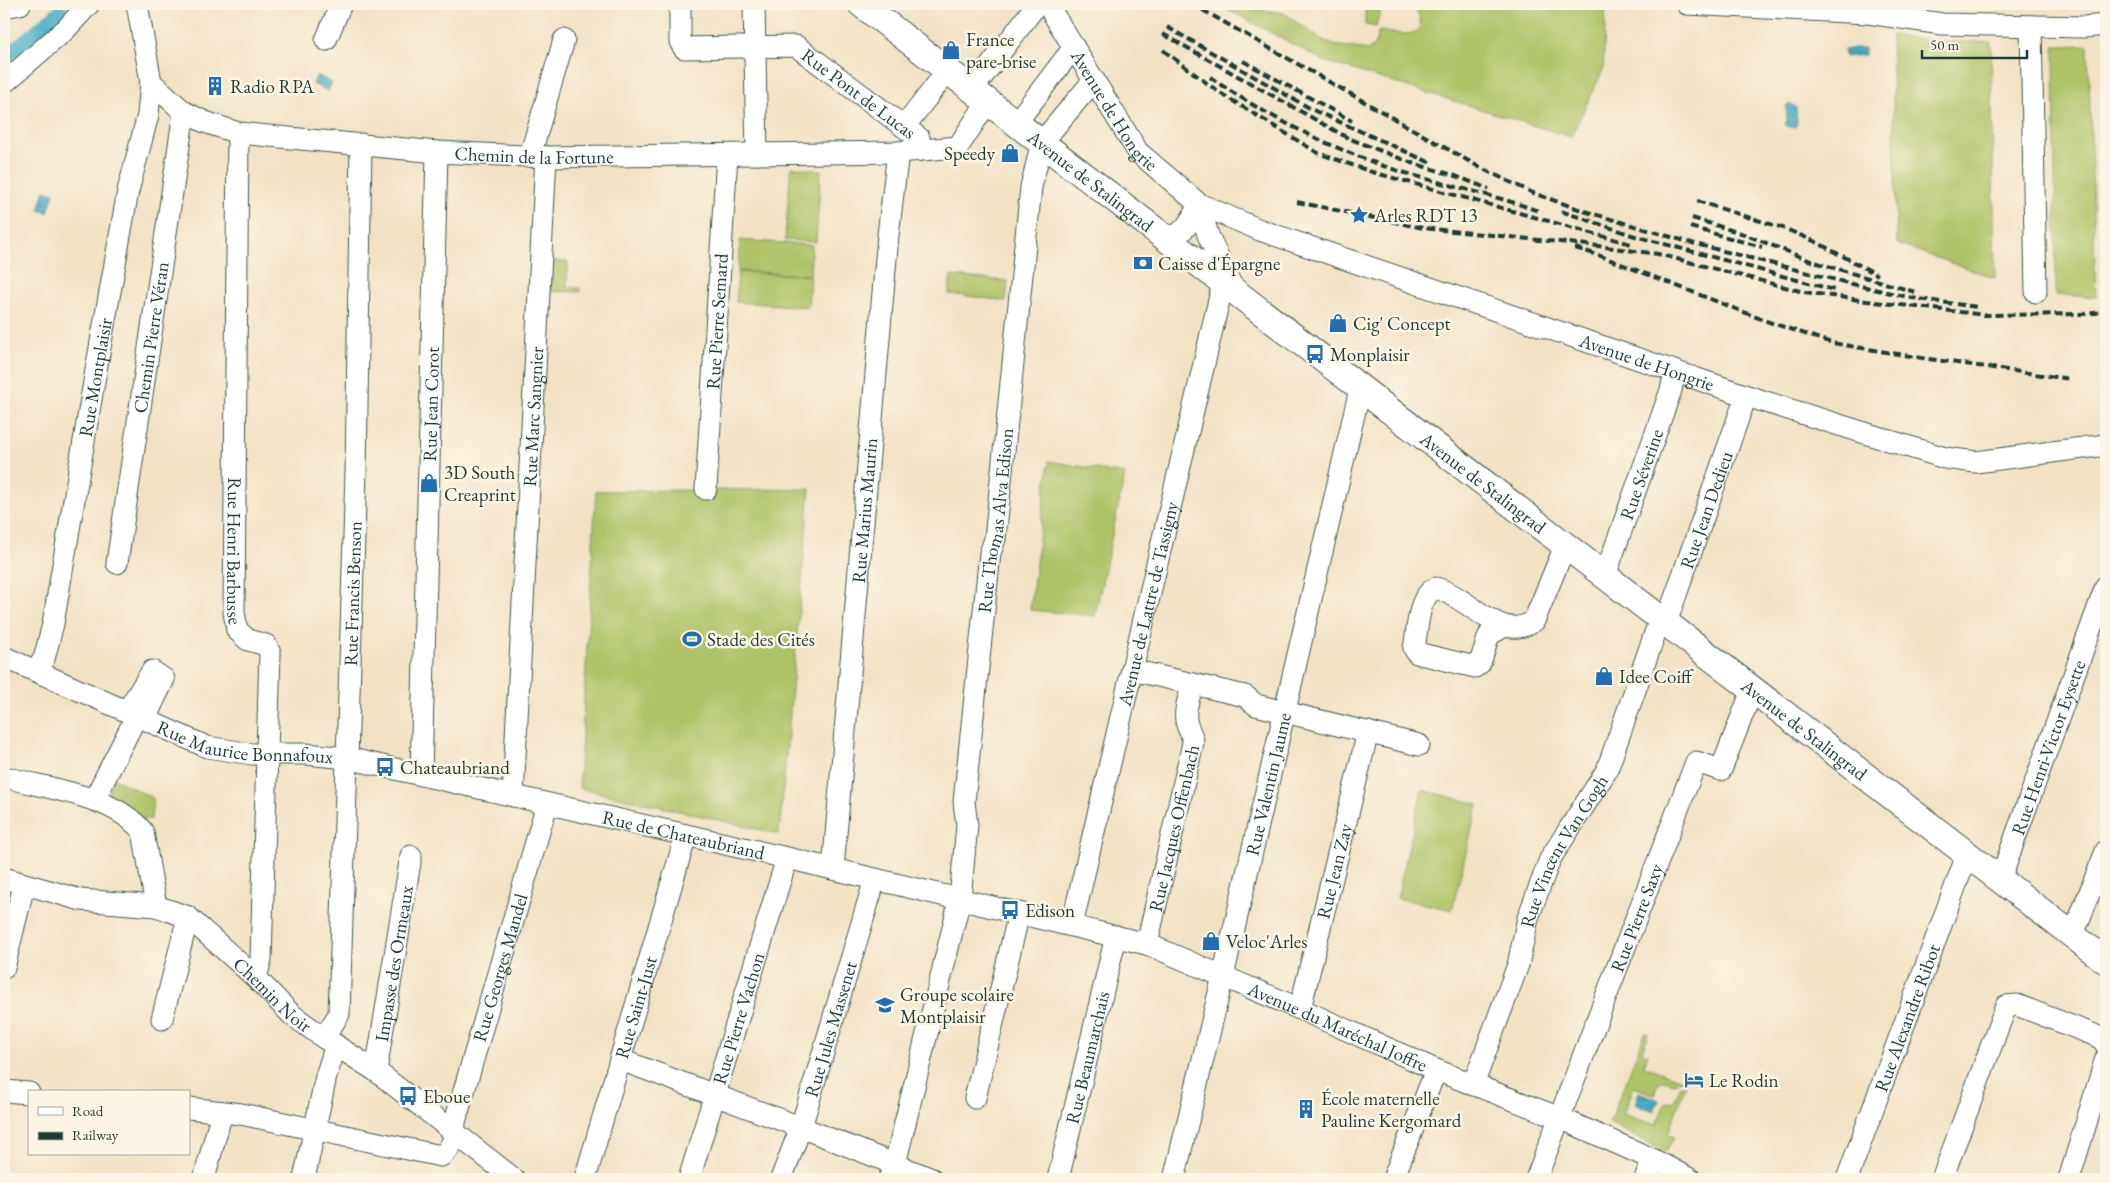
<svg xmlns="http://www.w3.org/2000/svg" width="2110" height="1183" viewBox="0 0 2110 1183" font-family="'EB Garamond',serif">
<defs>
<pattern id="water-rules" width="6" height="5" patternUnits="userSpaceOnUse" patternTransform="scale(1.25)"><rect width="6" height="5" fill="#48afc7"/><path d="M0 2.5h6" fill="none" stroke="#3b90a2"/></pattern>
</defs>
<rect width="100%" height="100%" fill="#fcf5e5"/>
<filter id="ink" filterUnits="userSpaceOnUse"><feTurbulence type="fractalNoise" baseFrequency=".02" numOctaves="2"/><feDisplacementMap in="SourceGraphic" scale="10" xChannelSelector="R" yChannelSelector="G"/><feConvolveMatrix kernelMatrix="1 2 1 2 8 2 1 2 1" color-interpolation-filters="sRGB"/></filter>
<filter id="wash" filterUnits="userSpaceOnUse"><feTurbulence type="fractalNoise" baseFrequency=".0096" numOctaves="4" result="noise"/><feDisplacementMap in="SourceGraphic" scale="20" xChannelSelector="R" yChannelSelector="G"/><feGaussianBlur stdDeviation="1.12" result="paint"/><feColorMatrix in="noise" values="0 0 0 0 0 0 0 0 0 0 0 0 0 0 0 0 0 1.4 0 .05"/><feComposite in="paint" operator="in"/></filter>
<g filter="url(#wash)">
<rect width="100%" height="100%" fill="#f1e2c4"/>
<!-- grass -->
<g fill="#aec266" stroke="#66804d">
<polygon points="1365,4 1382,4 1376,27 1365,25"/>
<path d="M 1382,4 L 1606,4 L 1603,70 L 1571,137 L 1324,61 L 1223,7 L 1230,5 L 1284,13 L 1319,38 L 1334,45 L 1368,50 L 1374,46 L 1379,31 C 1394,33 1430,42 1418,13 L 1414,9 Z"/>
<polygon points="1891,35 1949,42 1991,42 1995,278 1897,244"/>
<polygon points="2088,45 2096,297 2056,295 2054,46"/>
<polygon points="791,167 821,170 816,242 785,240"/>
<polygon points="740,240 812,245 810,275 738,271"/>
<polygon points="551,261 568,262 567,287 580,288 580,292 549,291"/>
<polygon points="738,272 810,276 808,307 736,302"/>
<polygon points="951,276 1008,281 1006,301 949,294"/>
<polygon points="1049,461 1125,474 1095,616 1030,610"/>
<polygon points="810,489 779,834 579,788 596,491"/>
<polygon points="113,778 153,798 151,819 144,819 108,796"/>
<polygon points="1422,790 1478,804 1452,910 1397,898"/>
<polygon points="1645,1033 1648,1034 1642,1052 1648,1054 1644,1066 1682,1080 1675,1083 1663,1080 1656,1087 1655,1095 1634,1087 1623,1114 1656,1125 1665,1103 1674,1101 1680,1087 1686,1084 1668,1134 1674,1137 1666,1152 1609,1123"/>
</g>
<!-- water -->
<g fill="url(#water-rules)" stroke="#34767e">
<polygon points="1854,48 1865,48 1865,55 1845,57 1844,50"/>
<polygon points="317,75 332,83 328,91 313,84"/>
<polygon points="1789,103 1796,107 1797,123 1795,127 1788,127 1785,124 1787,120 1786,106"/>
<polygon points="45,190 54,193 48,213 39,210"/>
<polygon points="1639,1092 1659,1100 1654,1111 1635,1104"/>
</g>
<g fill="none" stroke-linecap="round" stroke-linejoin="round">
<!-- canal -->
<polyline stroke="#48afc7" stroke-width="15" points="4,58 61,11"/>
</g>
</g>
<g filter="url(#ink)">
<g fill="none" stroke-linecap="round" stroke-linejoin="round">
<!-- minor casing -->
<g stroke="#3e564a" stroke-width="23">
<g id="minor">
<path id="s1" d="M 137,4 L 151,82 L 184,112 L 205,122 L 238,133 L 437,152 L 546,157 L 898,152 L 958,147 L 988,101"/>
<path id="s2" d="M 680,4 L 680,42 L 684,48 L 796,46 L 919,138 L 920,150"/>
<polyline points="754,4 757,154"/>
<path id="s3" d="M 1047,4 L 1138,152 L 1199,204 L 1260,230 L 1756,399 L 1945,458 L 1976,462 L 2106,445"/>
<polyline points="1687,4 1868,13 1942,24 2084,27 2106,25"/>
<polyline points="4,7 20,4"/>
<polyline points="2031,26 2036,292"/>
<polyline points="326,40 341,4"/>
<polyline points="4,83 66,29 89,4"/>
<polyline points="973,89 1037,4"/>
<polyline points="1016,123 1074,47"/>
<polyline points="904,127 948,70"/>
<path id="s4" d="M 238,133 L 234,612 L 237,630 L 248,640 L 266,645 L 270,653 L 261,959 L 256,978"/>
<polyline points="530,156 564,40"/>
<polyline points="1199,204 1208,235 1233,289"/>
<path d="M 1156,231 L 1173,237 C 1187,230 1193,217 1199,204"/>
<path id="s5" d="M 706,489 L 727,155"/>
<path id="s6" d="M 117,563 L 184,112"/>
<path id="s7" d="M 1605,576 L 1671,390 L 1675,372"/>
<path id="s8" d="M 1666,623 L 1746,396"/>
<path d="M 1503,627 L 1489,635 L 1480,663 L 1475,667 L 1417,653 L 1414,648 C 1418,630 1417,596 1436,588 C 1470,597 1500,644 1534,621 L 1565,546"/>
<path id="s9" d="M 4,657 L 207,747 L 252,754 L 306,754 L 347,758 L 787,858 L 1147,944 L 1300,1009 L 1436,1070 L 1560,1118 L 1652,1159 L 1690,1179"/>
<path id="s10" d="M 36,670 L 44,659 L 53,624 L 96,370 L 128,191 L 148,115 L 151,82"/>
<polyline points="1132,670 1245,696 1256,705 1419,745"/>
<polyline points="127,711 152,671 164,679 145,719"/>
<path id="s11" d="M 421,775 L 437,152"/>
<path d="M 4,779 L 9,778 C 50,789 115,796 143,832 L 156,906"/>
<path id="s12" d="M 513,796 L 546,157"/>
<polyline points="94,800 137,715"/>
<path id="s13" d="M 833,869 L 888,235 L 898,152"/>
<path id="s14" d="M 4,878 L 81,900 L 156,906 L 188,917 L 256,978 L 292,1015 L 324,1038 L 376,1071 L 514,1179"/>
<path id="s15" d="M 2000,880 L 2106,586"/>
<path id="s16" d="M 1072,925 L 1223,283"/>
<polyline points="2073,935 2106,851"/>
<path id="s17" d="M 1147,944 L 1193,743 C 1193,734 1187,729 1186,720 C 1184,708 1190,696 1193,684"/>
<polyline points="4,968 24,885"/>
<path id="s18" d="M 1300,1009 L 1368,732"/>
<polyline points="162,1019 188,917"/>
<path id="s19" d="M 324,1038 L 339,1014 L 356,472 L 361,144"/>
<polyline points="621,1060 808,1130 932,1179"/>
<path id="s20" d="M 376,1071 L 411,856"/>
<path id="s21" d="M 1473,1085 L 1518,965 L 1528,918 L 1550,859 L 1607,770 L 1660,619"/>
<polyline points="4,1091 29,1093"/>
<polyline points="975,1098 1019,913"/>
<path id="s22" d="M 189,1108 L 241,1114 L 441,1156 C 453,1148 455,1136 455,1122 L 547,804"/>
<polyline points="204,1179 222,1112"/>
<polyline points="304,1179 326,1076 336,1045"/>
<path id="s23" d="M 585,1179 L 686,835"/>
<path id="s24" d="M 689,1179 L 787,858"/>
<path id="s25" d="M 781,1179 L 801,1127 L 875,879"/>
<path id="s26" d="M 889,1179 L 895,1164 L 960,899 L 967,825 L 964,802 L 990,553 L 995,539 L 1031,187 L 1042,142 L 1094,80"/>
<path id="s27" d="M 1058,1179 L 1116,936"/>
<path id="s28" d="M 1174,1179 L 1223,976 L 1360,389"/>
<polyline points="1393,1179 1436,1070"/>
<path id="s29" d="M 1536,1179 L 1696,762 L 1721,770 L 1753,688"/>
<polyline points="1645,1179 1652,1159"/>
<path id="s30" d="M 1847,1179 L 1967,855"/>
<polyline points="1942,1179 2006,1006 2017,1005 2102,1038 2106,1045"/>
<polyline points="2069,1179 2106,1058"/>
</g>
</g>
<!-- major casing -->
<g stroke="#3e564a" stroke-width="28">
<g id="major">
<path id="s31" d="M 861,4 L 2106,961"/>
</g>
</g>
<!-- minor -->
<use href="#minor" stroke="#fff" stroke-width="21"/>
<!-- major -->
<use href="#major" stroke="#fff" stroke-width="26"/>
<!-- rail -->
<g stroke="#1f3d34" stroke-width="4" stroke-dasharray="8 4" stroke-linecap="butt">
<polyline points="1192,4 1481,168 1533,193 1584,211 1688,242 1844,282 1912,298 1977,307"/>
<polyline points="1167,27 1313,110 1431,163"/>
<polyline points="1163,34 1348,138 1412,163 1453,175 1489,189"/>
<polyline points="1163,50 1220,93 1318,153 1372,172 1631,244"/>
<polyline points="1243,61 1352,121"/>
<path d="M 1210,77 C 1259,112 1321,143 1378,164 C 1431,183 1488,192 1541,212"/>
<polyline points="1697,201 1786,229 1816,242 1878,275"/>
<polyline points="1297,202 1423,228 1598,246 1658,254 1804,292 1867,301 1985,315 2083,314 2106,312"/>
<polyline points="1561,211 1635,236 1834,290"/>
<polyline points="1692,218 1741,233 1811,261 1915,292"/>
<polyline points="1690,227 1762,247"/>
<polyline points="1575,248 1598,255 1769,322 1832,343 1922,358 2070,379"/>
</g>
</g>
</g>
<!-- icons -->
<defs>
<g id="shop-bare" transform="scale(1.5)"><path d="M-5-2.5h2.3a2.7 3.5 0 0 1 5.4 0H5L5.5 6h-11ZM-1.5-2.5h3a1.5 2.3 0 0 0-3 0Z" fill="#1f6fb2" stroke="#fcf5e5" stroke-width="2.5" paint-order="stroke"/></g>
<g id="building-bare" transform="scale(1.5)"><path d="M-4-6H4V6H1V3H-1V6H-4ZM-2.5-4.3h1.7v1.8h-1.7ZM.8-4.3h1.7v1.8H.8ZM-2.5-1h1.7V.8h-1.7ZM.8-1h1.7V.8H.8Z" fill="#1f6fb2" stroke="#fcf5e5" stroke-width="2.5" paint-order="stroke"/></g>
<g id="sight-bare" transform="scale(1.5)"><path d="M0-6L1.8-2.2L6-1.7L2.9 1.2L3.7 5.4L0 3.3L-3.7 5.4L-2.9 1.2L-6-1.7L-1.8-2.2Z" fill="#1f6fb2" stroke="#fcf5e5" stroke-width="2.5" paint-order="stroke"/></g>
<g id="bank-bare" transform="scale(1.5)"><path d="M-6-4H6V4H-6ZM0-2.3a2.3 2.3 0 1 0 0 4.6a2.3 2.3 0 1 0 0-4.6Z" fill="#1f6fb2" stroke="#fcf5e5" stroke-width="2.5" paint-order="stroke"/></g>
<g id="bus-bare" transform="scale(1.5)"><path d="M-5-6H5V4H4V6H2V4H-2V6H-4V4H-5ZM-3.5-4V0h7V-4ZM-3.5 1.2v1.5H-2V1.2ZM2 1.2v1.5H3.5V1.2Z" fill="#1f6fb2" stroke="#fcf5e5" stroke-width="2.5" paint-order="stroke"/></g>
<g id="stadium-bare" transform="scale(1.5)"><path d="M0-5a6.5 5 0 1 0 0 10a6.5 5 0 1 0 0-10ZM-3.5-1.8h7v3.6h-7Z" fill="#1f6fb2" stroke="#fcf5e5" stroke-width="2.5" paint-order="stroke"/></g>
<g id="school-bare" transform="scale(1.5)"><path d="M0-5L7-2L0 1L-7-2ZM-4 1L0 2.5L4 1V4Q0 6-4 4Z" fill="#1f6fb2" stroke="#fcf5e5" stroke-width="2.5" paint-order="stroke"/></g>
<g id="hotel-bare" transform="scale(1.5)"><path d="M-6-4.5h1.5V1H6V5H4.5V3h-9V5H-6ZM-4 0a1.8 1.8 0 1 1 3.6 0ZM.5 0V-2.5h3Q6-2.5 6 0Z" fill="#1f6fb2" stroke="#fcf5e5" stroke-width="2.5" paint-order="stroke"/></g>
</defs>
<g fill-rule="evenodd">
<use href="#shop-bare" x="951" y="50"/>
<use href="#building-bare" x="215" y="86"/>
<use href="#shop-bare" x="1010" y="153"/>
<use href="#sight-bare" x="1359" y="215"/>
<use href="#bank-bare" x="1143" y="263"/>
<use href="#shop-bare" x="1338" y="323"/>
<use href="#bus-bare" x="1315" y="354"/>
<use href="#shop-bare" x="429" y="483"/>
<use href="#stadium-bare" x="692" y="639"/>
<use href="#shop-bare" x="1604" y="676"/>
<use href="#bus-bare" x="385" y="767"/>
<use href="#bus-bare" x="1010" y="910"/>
<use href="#shop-bare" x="1211" y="941"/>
<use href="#school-bare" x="885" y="1005"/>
<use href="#hotel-bare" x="1694" y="1080"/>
<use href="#bus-bare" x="408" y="1096"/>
<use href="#building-bare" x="1306" y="1109"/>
</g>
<g text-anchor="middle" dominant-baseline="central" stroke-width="5" stroke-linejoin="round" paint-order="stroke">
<!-- poi labels -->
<g font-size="19" fill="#1f3d34" stroke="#fcf5e5" text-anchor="start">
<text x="966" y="39">France<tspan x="966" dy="22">pare-brise</tspan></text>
<text x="230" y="86">Radio RPA</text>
<text x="995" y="153" text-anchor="end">Speedy</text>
<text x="1374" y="215">Arles RDT 13</text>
<text x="1158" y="263">Caisse d'Épargne</text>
<text x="1353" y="323">Cig' Concept</text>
<text x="1330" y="354">Monplaisir</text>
<text x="444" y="472">3D South<tspan x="444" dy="22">Creaprint</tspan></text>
<text x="707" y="639">Stade des Cités</text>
<text x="1619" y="676">Idee Coiff</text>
<text x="400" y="767">Chateaubriand</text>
<text x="1025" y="910">Edison</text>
<text x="1226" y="941">Veloc'Arles</text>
<text x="900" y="994">Groupe scolaire<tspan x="900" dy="22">Montplaisir</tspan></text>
<text x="1709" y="1080">Le Rodin</text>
<text x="423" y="1096">Eboue</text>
<text x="1321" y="1098">École maternelle<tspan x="1321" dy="22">Pauline Kergomard</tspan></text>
</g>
<!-- street labels -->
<g font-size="19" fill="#1f3d34" stroke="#fcf5e5">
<text stroke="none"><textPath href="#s2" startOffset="236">Rue Pont de Lucas</textPath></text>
<text stroke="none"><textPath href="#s3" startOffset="126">Avenue de Hongrie</textPath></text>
<text stroke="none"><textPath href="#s1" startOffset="479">Chemin de la Fortune</textPath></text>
<text stroke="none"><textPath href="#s31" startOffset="290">Avenue de Stalingrad</textPath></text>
<text stroke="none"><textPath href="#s5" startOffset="168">Rue Pierre Semard</textPath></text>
<text stroke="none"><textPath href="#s6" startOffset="228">Chemin Pierre Véran</textPath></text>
<text stroke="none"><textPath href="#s3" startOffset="729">Avenue de Hongrie</textPath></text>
<text stroke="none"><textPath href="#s10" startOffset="300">Rue Montplaisir</textPath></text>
<text stroke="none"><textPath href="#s11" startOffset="371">Rue Jean Corot</textPath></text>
<text stroke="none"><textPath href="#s12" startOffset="380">Rue Marc Sangnier</textPath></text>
<text stroke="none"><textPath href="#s7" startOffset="108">Rue Séverine</textPath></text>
<text stroke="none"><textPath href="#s31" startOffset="785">Avenue de Stalingrad</textPath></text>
<text stroke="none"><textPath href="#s8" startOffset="120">Rue Jean Dedieu</textPath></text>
<text stroke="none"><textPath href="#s13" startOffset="360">Rue Marius Maurin</textPath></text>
<text stroke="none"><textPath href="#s26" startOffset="670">Rue Thomas Alva Edison</textPath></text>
<text stroke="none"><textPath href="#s4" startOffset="418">Rue Henri Barbusse</textPath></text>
<text stroke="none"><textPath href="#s19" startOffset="449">Rue Francis Benson</textPath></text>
<text stroke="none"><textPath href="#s16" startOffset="330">Avenue de Lattre de Tassigny</textPath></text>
<text stroke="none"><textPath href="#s31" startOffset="1190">Avenue de Stalingrad</textPath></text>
<text stroke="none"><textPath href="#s9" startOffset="259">Rue Maurice Bonnafoux</textPath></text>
<text stroke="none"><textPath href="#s15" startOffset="141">Rue Henri-Victor Eysette</textPath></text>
<text stroke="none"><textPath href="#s28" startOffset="406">Rue Valentin Jaume</textPath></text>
<text stroke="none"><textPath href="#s17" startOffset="119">Rue Jacques Offenbach</textPath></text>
<text stroke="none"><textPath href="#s9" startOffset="708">Rue de Chateaubriand</textPath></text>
<text stroke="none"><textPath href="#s21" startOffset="252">Rue Vincent Van Gogh</textPath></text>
<text stroke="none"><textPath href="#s18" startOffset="142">Rue Jean Zay</textPath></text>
<text stroke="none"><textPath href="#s29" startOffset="280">Rue Pierre Saxy</textPath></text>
<text stroke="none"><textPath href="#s20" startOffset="109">Impasse des Ormeaux</textPath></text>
<text stroke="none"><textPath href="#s22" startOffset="456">Rue Georges Mandel</textPath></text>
<text stroke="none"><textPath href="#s14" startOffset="304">Chemin Noir</textPath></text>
<text stroke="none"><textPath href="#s23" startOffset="179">Rue Saint-Just</textPath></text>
<text stroke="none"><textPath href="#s30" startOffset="172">Rue Alexandre Ribot</textPath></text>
<text stroke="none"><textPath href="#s24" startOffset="168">Rue Pierre Vachon</textPath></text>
<text stroke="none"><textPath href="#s9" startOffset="1392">Avenue du Maréchal Joffre</textPath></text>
<text stroke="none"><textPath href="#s25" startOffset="158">Rue Jules Massenet</textPath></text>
<text stroke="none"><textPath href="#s27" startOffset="125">Rue Beaumarchais</textPath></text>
</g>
</g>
<!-- margin -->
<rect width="2110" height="1183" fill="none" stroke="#fcf5e5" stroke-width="20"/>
<!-- legend -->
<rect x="28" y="1090" width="162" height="65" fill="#fcf5e5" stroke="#a4ab9e"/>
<rect x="38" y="1107" width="25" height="8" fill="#ffffff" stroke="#a4ab9e"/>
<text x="72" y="1116" font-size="15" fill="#1f3d34">Road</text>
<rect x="38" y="1132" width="25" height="8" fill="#1f3d34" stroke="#a4ab9e"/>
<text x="72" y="1140" font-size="15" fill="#1f3d34">Railway</text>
<!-- scale -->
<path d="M1922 50v8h105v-8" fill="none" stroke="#1f3d34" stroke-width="2.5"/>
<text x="1930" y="50" font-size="15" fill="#1f3d34" stroke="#fcf5e5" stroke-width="4" paint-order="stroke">50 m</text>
</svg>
